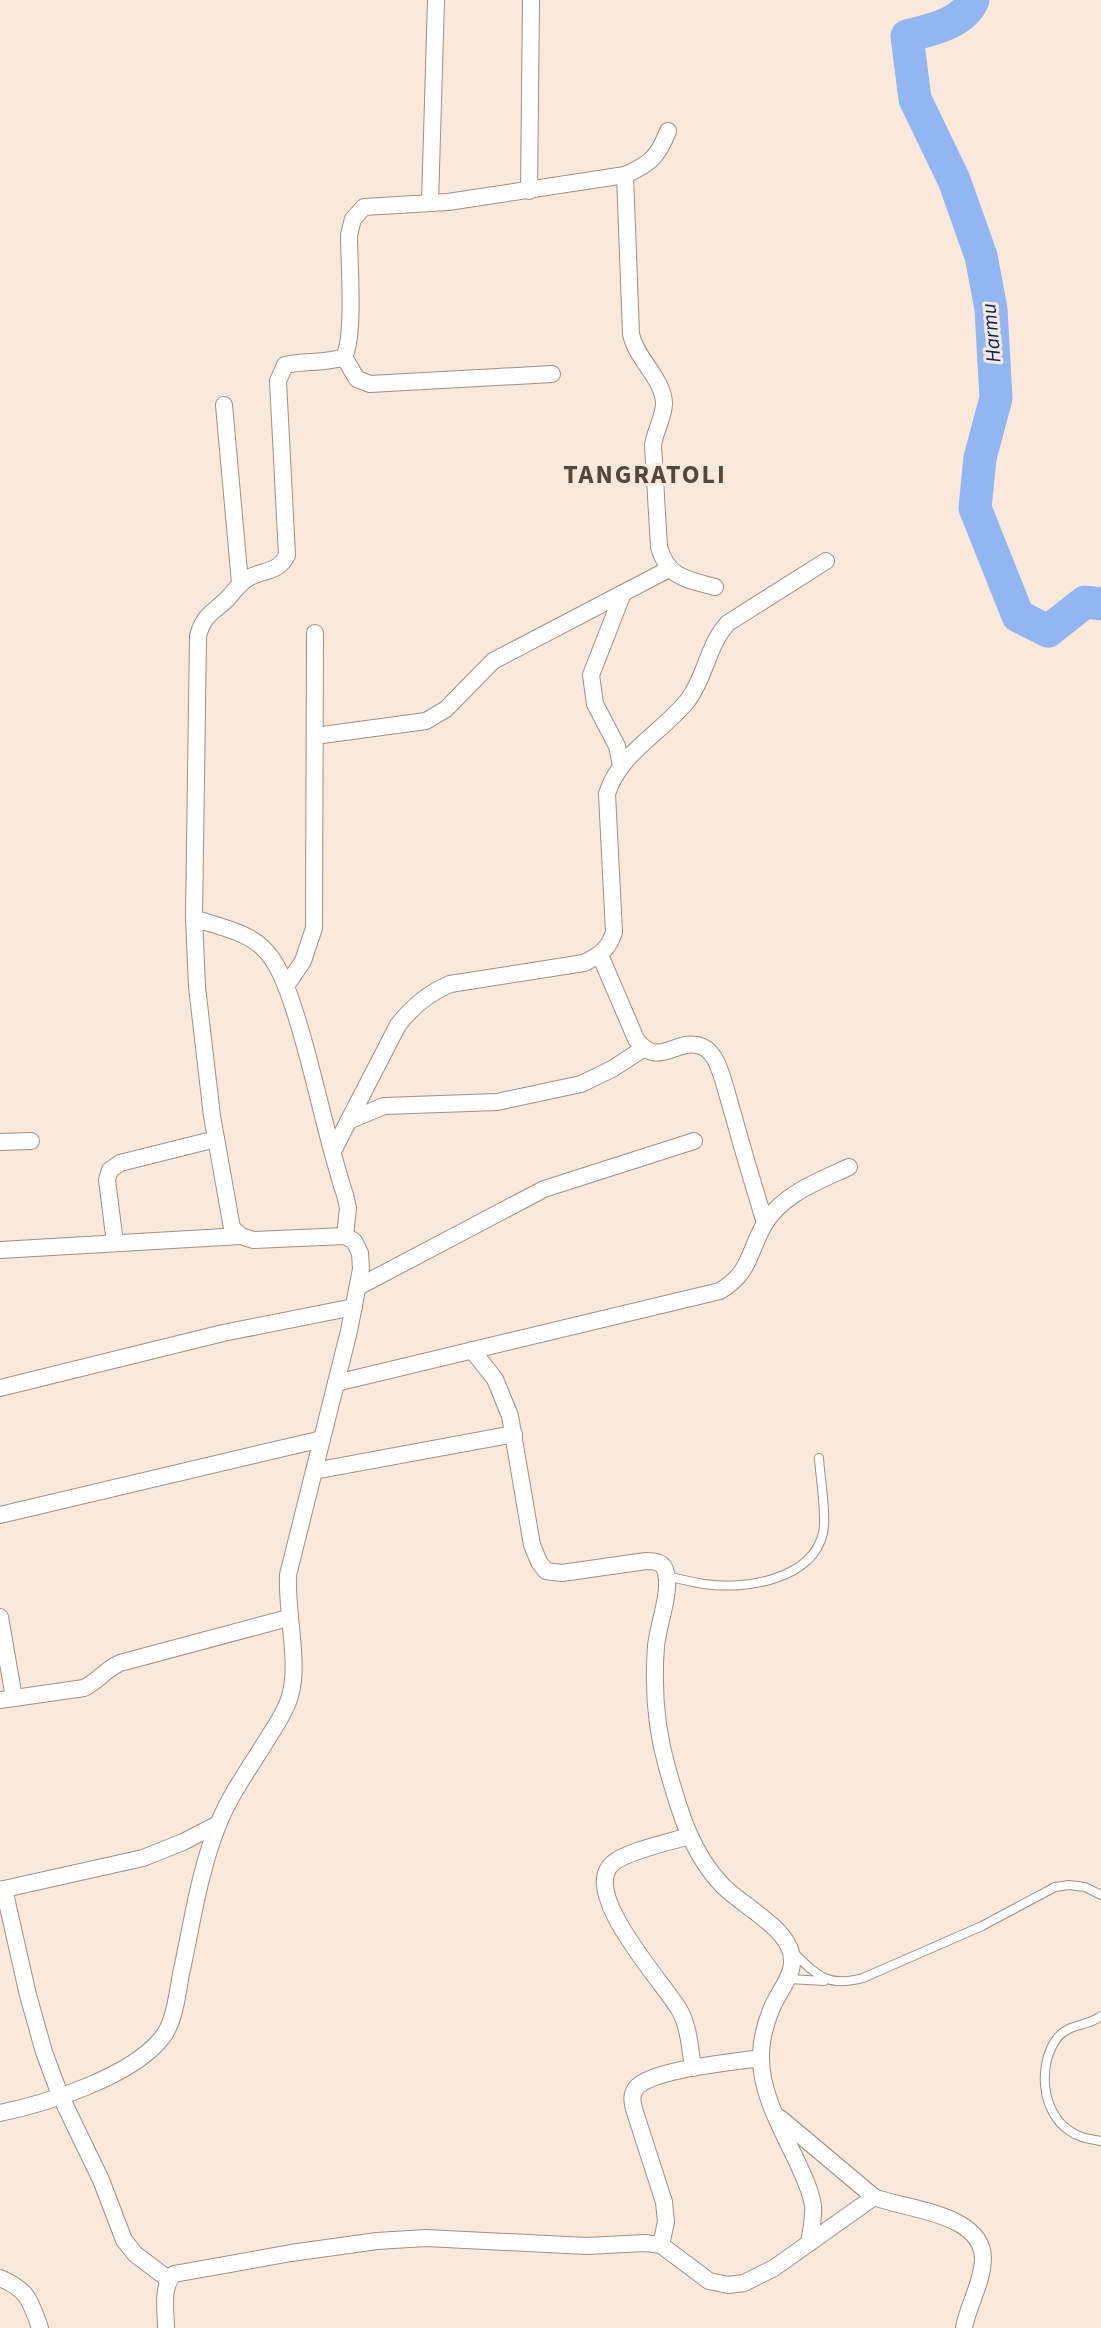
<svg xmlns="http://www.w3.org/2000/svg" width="1101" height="2328" viewBox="0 0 1101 2328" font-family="'Source Sans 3',sans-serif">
<rect width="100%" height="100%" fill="#f9e8dc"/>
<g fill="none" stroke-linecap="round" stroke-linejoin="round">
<!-- river -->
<path stroke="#93b5f2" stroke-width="33" d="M 973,0 C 963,24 930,30 907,36 L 915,99 L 954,180 L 981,256 L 991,309 L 996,398 L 980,458 L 975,508 L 1018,616 L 1048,631 L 1085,602 L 1101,604"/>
<!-- service casing -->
<g stroke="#9f9085" stroke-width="10">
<g id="service">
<path d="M 667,1576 C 679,1579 692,1582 704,1584 C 745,1590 812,1580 823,1533 C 827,1516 820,1477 819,1458"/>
<path d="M 792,1951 C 817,1975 826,1988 863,1978 L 982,1926 L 1055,1887 L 1069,1885 L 1085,1887 L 1101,1895"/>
<polyline points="789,1979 824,1981"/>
<path d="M 1101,2016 C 1087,2027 1070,2023 1058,2037 C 1037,2063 1041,2113 1070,2131 C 1079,2138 1090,2139 1101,2141"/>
</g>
</g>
<!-- minor casing -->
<g stroke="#9f9085" stroke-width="18">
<g id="minor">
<path d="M 625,175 L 631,334 C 636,359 663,378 664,403 C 664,417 655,431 653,445 L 659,547 C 668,578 686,579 715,587"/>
<polyline points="529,191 531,0"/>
<polyline points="430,203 436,0"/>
<polyline points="344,357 357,379 370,384 552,374"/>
<polyline points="224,405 240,583"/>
<polyline points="315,736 426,721 446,709 493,661 669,569"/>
<polyline points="621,766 617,746 595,704 591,675 623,593"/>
<path d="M 194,918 C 216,926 245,931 262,947 C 279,963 287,988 294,1009 C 314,1070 325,1134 345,1195 L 348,1208 L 345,1236"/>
<path d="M 600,955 L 636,1039 C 659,1071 677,1035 703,1047 C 710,1050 714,1057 717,1063 C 724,1079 728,1098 733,1114 C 743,1151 754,1187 765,1223"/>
<polyline points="286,986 303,961 314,928 315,633"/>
<polyline points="348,1121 384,1106 497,1102 581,1084 612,1069 643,1049"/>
<polyline points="0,1142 31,1141"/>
<path d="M 333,1151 L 398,1025 C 412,1007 428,993 450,984 L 584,963 C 600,955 609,949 614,932 L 607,794 C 619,753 663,732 688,700 C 706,676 708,644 728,623 L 826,561"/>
<polyline points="115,1243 107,1180 110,1170 120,1163 216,1139"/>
<polyline points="0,1250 241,1236"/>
<polyline points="358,1287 544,1189 694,1141"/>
<path d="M 472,1350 L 495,1379 L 510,1416 L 532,1545 L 539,1562 L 546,1571 L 562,1573 L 646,1561 C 656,1561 664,1562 666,1573 C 671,1593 658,1625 656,1646 C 653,1686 656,1729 667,1767 C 679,1810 691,1853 723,1886 C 742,1905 778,1923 789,1947 C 800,1971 779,1989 771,2010 C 765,2025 761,2040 761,2056 C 760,2094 784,2133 799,2166 C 805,2179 811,2192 813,2206 C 814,2218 811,2231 809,2243"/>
<path d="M 336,1383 L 720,1291 C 751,1272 748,1253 764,1225 C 782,1194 819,1181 849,1167"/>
<polyline points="0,1388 223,1333 354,1307"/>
<polyline points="314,1471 514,1434"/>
<polyline points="0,1515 322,1439"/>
<polyline points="0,1617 14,1698"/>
<path d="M 0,1700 L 84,1688 C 98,1681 106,1669 120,1663 L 288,1618"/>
<path d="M 689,1836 C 670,1842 627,1851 613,1863 C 578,1892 665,1984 680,2011 C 689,2028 690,2048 693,2068"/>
<polyline points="4,1889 28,1995 44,2052 60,2095 101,2180 124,2240 135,2254 168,2279"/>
<polyline points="0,1890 143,1858 183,1842 218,1824"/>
<path d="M 0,2113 C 48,2103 130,2077 161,2039 C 175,2023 177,1994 181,1974 C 192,1924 199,1872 218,1825 C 230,1794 251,1766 268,1738 C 276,1725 286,1711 290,1696 C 300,1663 286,1612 288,1575 L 349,1331 L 361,1269 L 360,1253 L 354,1241 L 345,1236 L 253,1240 L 241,1236 L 232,1228 L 212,1116 L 197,987 L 194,918 L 198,636 C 204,613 215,612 229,597 C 236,589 240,582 250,577 C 265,570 279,572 287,555 L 278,381 L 285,365 C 305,360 325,364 344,357 C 355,336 349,262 349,235 L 353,219 L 364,207 L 448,202 L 625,175 C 650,164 658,157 668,131"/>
<path d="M 780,2118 L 874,2197 C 907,2210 984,2213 983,2260 C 982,2284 968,2305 964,2328"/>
<path d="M 661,2245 L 666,2222 L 664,2202 L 634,2109 C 632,2101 631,2095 636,2088 C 652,2069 735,2062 761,2058"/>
<path d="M 0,2278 C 28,2290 30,2300 40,2328"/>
<path d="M 166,2328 C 166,2311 161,2286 174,2274 L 291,2253 L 377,2241 L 426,2238 L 587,2246 L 645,2243 L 661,2245 L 709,2281 L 728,2285 L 744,2283 L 774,2268 L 874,2197"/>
</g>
</g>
<!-- service -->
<use href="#service" stroke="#fff" stroke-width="8"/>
<!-- minor -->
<use href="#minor" stroke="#fff" stroke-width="16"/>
</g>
<g text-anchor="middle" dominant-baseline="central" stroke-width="6" stroke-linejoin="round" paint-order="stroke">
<!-- water labels -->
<g font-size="21" font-style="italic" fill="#062567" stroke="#f9e8dc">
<text transform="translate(991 333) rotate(-95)">Harmu</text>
</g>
<!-- district labels -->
<g font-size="26" font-weight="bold" letter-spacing="2" fill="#55473e" stroke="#f9e8dc">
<text x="645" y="474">TANGRATOLI</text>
</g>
</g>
</svg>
